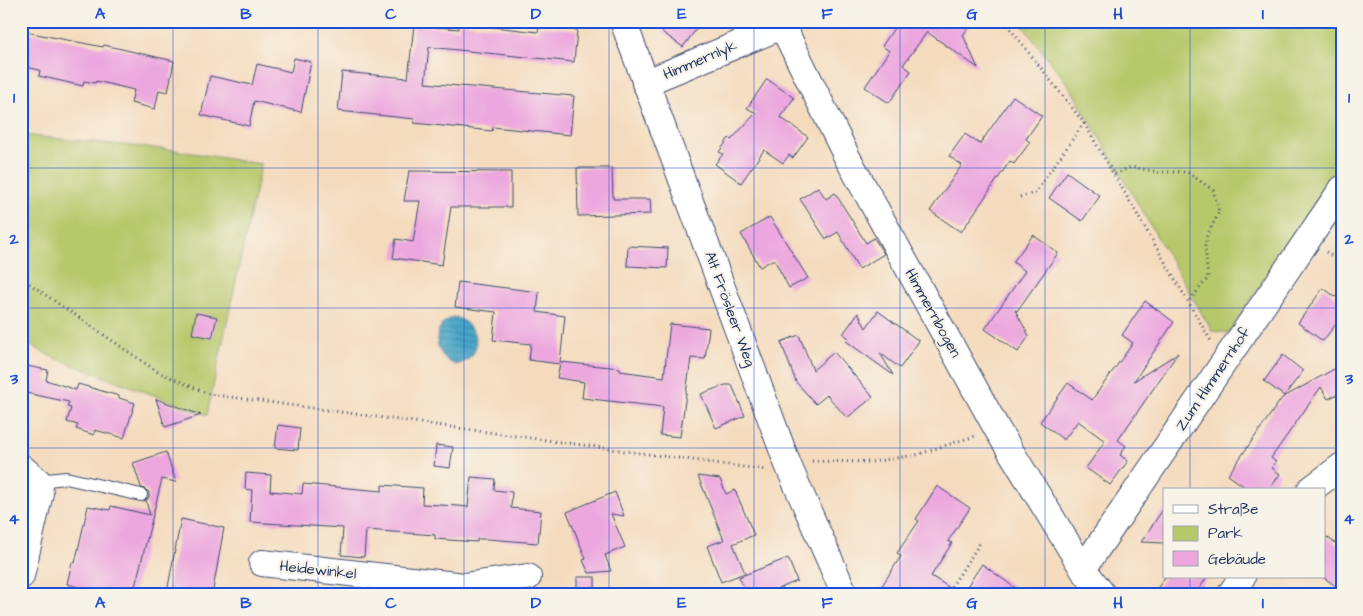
<svg xmlns="http://www.w3.org/2000/svg" width="1363" height="616" viewBox="0 0 1363 616" font-family="'Architects Daughter',sans-serif">
<defs>
<pattern id="water-rules" width="6" height="5" patternUnits="userSpaceOnUse" patternTransform="scale(1.25)"><rect width="6" height="5" fill="#48a6c7"/><path d="M0 2.5h6" fill="none" stroke="#3b88a5"/></pattern>
</defs>
<rect width="100%" height="100%" fill="#f7f3e8"/>
<filter id="ink" filterUnits="userSpaceOnUse"><feTurbulence type="fractalNoise" baseFrequency=".02" numOctaves="2"/><feDisplacementMap in="SourceGraphic" scale="10" xChannelSelector="R" yChannelSelector="G"/><feConvolveMatrix kernelMatrix="1 2 1 2 8 2 1 2 1" color-interpolation-filters="sRGB"/></filter>
<filter id="wash" filterUnits="userSpaceOnUse"><feTurbulence type="fractalNoise" baseFrequency=".0096" numOctaves="4" result="noise"/><feDisplacementMap in="SourceGraphic" scale="20" xChannelSelector="R" yChannelSelector="G"/><feGaussianBlur stdDeviation="1.12" result="paint"/><feColorMatrix in="noise" values="0 0 0 0 0 0 0 0 0 0 0 0 0 0 0 0 0 1.4 0 .05"/><feComposite in="paint" operator="in"/></filter>
<g filter="url(#wash)">
<rect width="100%" height="100%" fill="#f4dbbe"/>
<!-- green -->
<g fill="#b7c86b" stroke="#697c64">
<polygon points="1019,21 1342,21 1342,165 1228,333 1212,331 1070,87"/>
<polygon points="21,135 173,150 261,164 207,415 52,357 21,340"/>
</g>
<!-- water -->
<path fill="url(#water-rules)" stroke="#326a92" d="M 456,317 C 481,327 484,358 456,365 C 432,357 430,321 456,317 Z"/>
<g id="blocks">
<!-- building -->
<g fill="#eca7de">
<polygon points="670,21 702,21 683,47 662,32"/>
<polygon points="899,21 973,21 963,35 978,68 927,32 903,65 911,71 889,103 865,87 889,51 882,46"/>
<polygon points="459,23 538,32 539,26 577,30 574,62 429,47 425,83 574,96 570,135 493,127 492,131 414,123 415,119 338,111 342,72 408,78 414,25 459,29"/>
<polygon points="21,31 103,47 104,45 174,61 168,92 159,90 155,109 131,103 134,90 96,81 95,83 84,81 83,86 39,76 40,70 21,66"/>
<polygon points="294,58 311,62 301,112 254,101 249,126 201,115 210,76 252,85 257,64 291,72"/>
<polygon points="767,79 794,98 780,117 808,137 793,158 789,155 783,163 764,150 741,183 715,164 723,154 719,152 729,138 731,140 756,113 747,108"/>
<polygon points="1013,96 1042,116 1026,139 1030,142 1014,164 1010,161 961,232 930,211 962,165 949,156 965,134 980,144"/>
<polygon points="577,168 612,168 613,199 650,199 651,214 578,216"/>
<polygon points="409,171 511,172 511,207 451,207 442,265 393,258 396,239 413,242 420,201 404,201"/>
<polygon points="1067,172 1100,196 1082,221 1049,198"/>
<polygon points="818,187 826,199 835,193 866,243 874,238 884,254 859,269 838,232 826,239 800,199"/>
<polygon points="770,217 808,278 789,288 774,259 760,267 741,234"/>
<polygon points="1033,235 1058,253 1017,311 1015,310 1029,336 1018,352 985,329 1025,271 1013,262"/>
<polygon points="628,246 668,248 667,268 627,266"/>
<polygon points="458,282 539,292 537,312 565,316 560,362 620,368 620,371 664,377 670,324 709,328 705,359 691,358 680,437 660,435 663,407 582,398 584,382 557,378 560,364 529,360 531,344 493,340 496,312 455,307"/>
<polygon points="1323,288 1342,301 1342,316 1323,341 1298,323"/>
<polygon points="1145,301 1174,322 1134,381 1178,353 1118,440 1126,446 1120,455 1128,461 1110,485 1086,468 1105,441 1078,421 1064,440 1040,422 1068,383 1092,400 1133,343 1122,335"/>
<polygon points="878,311 919,341 900,368 880,353 893,375 846,341 849,338 843,334 858,313 866,328"/>
<polygon points="196,313 217,317 212,338 192,334"/>
<polygon points="799,335 813,370 834,352 873,397 847,418 827,395 816,404 796,382 781,342"/>
<polygon points="1283,355 1303,371 1284,396 1264,381"/>
<polygon points="21,365 48,370 46,380 76,390 78,384 119,396 119,398 135,403 124,438 95,430 94,435 76,429 78,425 67,422 71,408 67,407 69,402 21,392"/>
<polygon points="1336,368 1342,380 1342,392 1328,399 1321,387 1271,458 1276,462 1272,468 1280,474 1269,490 1249,490 1228,475 1282,398"/>
<polygon points="725,385 732,385 745,416 716,428 701,394"/>
<polygon points="156,399 201,415 165,427"/>
<polygon points="278,425 300,428 298,450 275,448"/>
<polygon points="436,445 453,447 450,468 434,466"/>
<polygon points="166,452 176,482 162,479 133,595 93,595 94,591 67,584 72,562 75,563 88,506 110,510 111,506 150,515 146,501 149,497 149,492 141,487 133,463"/>
<polygon points="246,473 271,475 270,491 302,494 303,484 382,491 382,485 423,488 422,504 458,506 468,507 471,477 495,479 494,490 512,492 511,508 541,511 538,543 488,539 477,539 477,542 435,539 435,535 366,530 364,557 341,555 343,528 250,522 252,490 245,489"/>
<polygon points="698,476 720,479 726,494 735,490 754,535 733,544 745,573 721,582 707,546 724,540"/>
<polygon points="937,486 970,508 948,541 952,543 931,576 961,595 982,564 1025,595 876,595 901,556 897,553 919,521 916,519"/>
<polygon points="615,492 624,516 611,514 625,547 605,555 611,571 589,573 583,560 586,559 567,512"/>
<polygon points="1164,508 1164,543 1141,542"/>
<polygon points="181,519 224,528 212,595 180,595 167,592"/>
<polygon points="1324,535 1342,548 1342,590 1324,578"/>
<polygon points="788,558 797,581 763,595 747,595 739,577"/>
<rect x="577" y="577" width="18" height="18"/>
<polygon points="1165,577 1207,577 1195,595 1153,595"/>
</g>
</g>
</g>
<g filter="url(#ink)">
<use href="#blocks" fill-opacity="0" stroke="#3c496c" stroke-width="1"/>
<g fill="none" stroke-linecap="round" stroke-linejoin="round">
<!-- service casing -->
<g stroke="#3c496c" stroke-width="14">
<polyline id="service" points="38,481 66,478 141,495"/>
</g>
<!-- minor casing -->
<g stroke="#3c496c" stroke-width="28">
<g id="minor">
<polyline points="623,21 788,465 845,595"/>
<polyline points="780,21 847,157 997,429 1083,569 1103,595"/>
<polyline points="645,83 782,26"/>
<polyline points="21,467 38,481 40,493 21,576"/>
<polyline points="1310,490 1342,466"/>
<polyline points="262,563 464,586 528,577"/>
<polyline points="1083,569 1342,189"/>
<polyline points="1230,595 1242,577"/>
</g>
</g>
<!-- path -->
<g stroke="#3c496c" stroke-width="3" stroke-dasharray="1 4" stroke-linecap="butt">
<polyline points="1004,21 1084,123 1211,341"/>
<polyline points="1115,174 1131,167 1158,172 1187,172 1213,190 1219,212 1207,236 1205,246 1208,278 1189,301"/>
<polyline points="1020,197 1035,193 1084,123"/>
<polyline points="1326,252 1342,263"/>
<polyline points="21,278 158,372 209,394 765,470"/>
<polyline points="812,461 871,462 916,455 975,436"/>
<polyline points="946,595 980,543"/>
<polyline points="1064,595 1069,588"/>
</g>
<!-- service -->
<use href="#service" stroke="#fff" stroke-width="12"/>
<!-- minor -->
<use href="#minor" stroke="#fff" stroke-width="26"/>
</g>
</g>
<!-- grid -->
<path fill="none" stroke="#1d4ed8" stroke-width="1" stroke-opacity="0.55" d="M 173,21 L 173,595M 318,21 L 318,595M 464,21 L 464,595M 609,21 L 609,595M 754,21 L 754,595M 900,21 L 900,595M 1045,21 L 1045,595M 1190,21 L 1190,490M 21,168 L 1342,168M 21,308 L 1342,308M 21,448 L 1342,448M 1190,577 L 1190,595"/>
<g text-anchor="middle" dominant-baseline="central" stroke-width="4.5" stroke-linejoin="round" paint-order="stroke">
<!-- street labels -->
<g font-size="15" fill="#1b2f5e" stroke="#f7f3e8">
<text transform="translate(700 60) rotate(-23)">Himmernlyk</text>
<text transform="translate(730 309) rotate(70)">Alt Frösleer Weg</text>
<text transform="translate(933 313) rotate(61)">Himmernbogen</text>
<text transform="translate(1213 379) rotate(-56)">Zum Himmernhof</text>
<text transform="translate(318 570) rotate(6)">Heidewinkel</text>
</g>
</g>
<!-- margin -->
<rect width="1363" height="616" fill="none" stroke="#f7f3e8" stroke-width="55"/>
<!-- legend -->
<rect x="1163" y="488" width="162" height="90" fill="#f7f3e8" stroke="#9fa5b1"/>
<rect x="1173" y="505" width="25" height="8" fill="#ffffff" stroke="#9fa5b1"/>
<text x="1208" y="514" font-size="15" fill="#1b2f5e">Straße</text>
<rect x="1173" y="526" width="25" height="15" fill="#b7c86b" stroke="#9fa5b1"/>
<text x="1208" y="538" font-size="15" fill="#1b2f5e">Park</text>
<rect x="1173" y="551" width="25" height="15" fill="#eca7de" stroke="#9fa5b1"/>
<text x="1208" y="564" font-size="15" fill="#1b2f5e">Gebäude</text>
<rect x="28" y="28" width="1308" height="560" fill="none" stroke="#1d4ed8" stroke-width="2"/>
<g font-size="16" text-anchor="middle" font-weight="bold" fill="#1d4ed8">
<text x="100" y="19">A</text>
<text x="246" y="19">B</text>
<text x="391" y="19">C</text>
<text x="536" y="19">D</text>
<text x="682" y="19">E</text>
<text x="827" y="19">F</text>
<text x="972" y="19">G</text>
<text x="1118" y="19">H</text>
<text x="1263" y="19">I</text>
<text x="14" y="103">1</text>
<text x="1349" y="103">1</text>
<text x="14" y="244">2</text>
<text x="1349" y="244">2</text>
<text x="14" y="384">3</text>
<text x="1349" y="384">3</text>
<text x="14" y="524">4</text>
<text x="1349" y="524">4</text>
<text x="100" y="608">A</text>
<text x="246" y="608">B</text>
<text x="391" y="608">C</text>
<text x="536" y="608">D</text>
<text x="682" y="608">E</text>
<text x="827" y="608">F</text>
<text x="972" y="608">G</text>
<text x="1118" y="608">H</text>
<text x="1263" y="608">I</text>
</g>
</svg>
